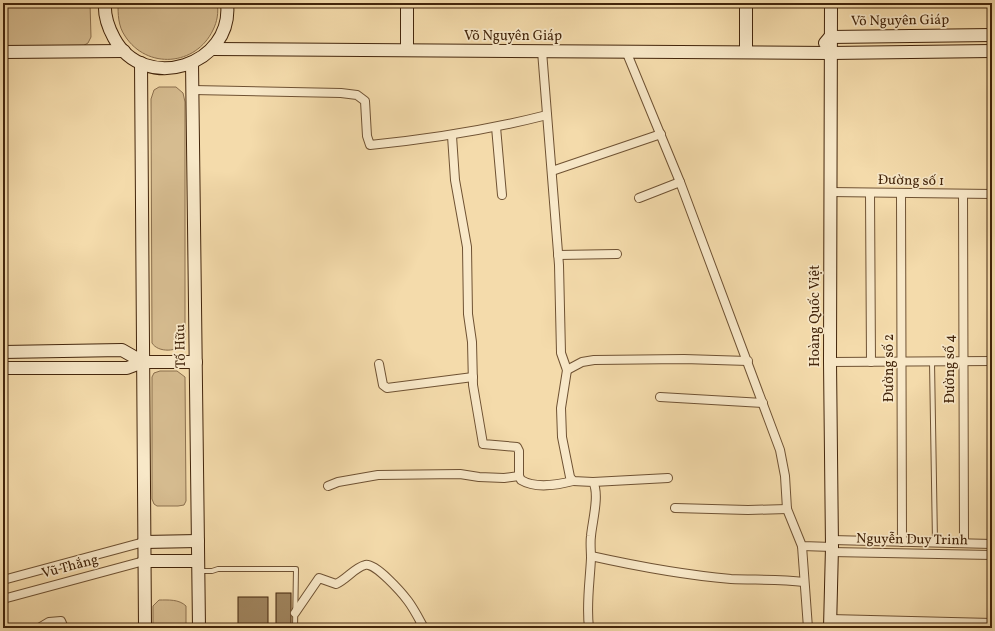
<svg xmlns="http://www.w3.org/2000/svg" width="995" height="631" viewBox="0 0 995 631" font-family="Vollkorn,serif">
<rect width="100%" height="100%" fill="#f4dbab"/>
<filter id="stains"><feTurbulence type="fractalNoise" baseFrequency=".005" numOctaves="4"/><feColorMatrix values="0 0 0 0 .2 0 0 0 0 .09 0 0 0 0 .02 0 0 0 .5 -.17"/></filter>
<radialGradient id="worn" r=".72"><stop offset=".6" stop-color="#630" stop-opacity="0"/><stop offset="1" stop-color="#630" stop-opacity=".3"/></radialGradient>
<!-- green -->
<g fill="#d6bc90" stroke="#8c704e">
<polygon points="3,3 90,3 91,37 88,43 79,48 3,49"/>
<path d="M 118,3 L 217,3 C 219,12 217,22 213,30 C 196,66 147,70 125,36 C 118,26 118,14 118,3 Z"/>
<path d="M 159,87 L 176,87 L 183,93 L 185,102 L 185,343 C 178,352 158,353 152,343 L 151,99 L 154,90 Z"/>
<polygon points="160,371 177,371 185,377 186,501 184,505 178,506 157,506 154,504 152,499 152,377 154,373"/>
<path d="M 159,600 C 168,600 179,599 186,606 L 186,628 L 153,628 L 153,606 Z"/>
</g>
<!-- building -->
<g fill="#9f845e" stroke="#43250b">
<rect x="276" y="593" width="15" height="35"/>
<rect x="238" y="597" width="30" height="31"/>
</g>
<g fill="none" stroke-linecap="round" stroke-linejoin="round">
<!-- lane casing -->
<g stroke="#6f5233" stroke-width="6">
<g id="lane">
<polyline points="932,362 935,542"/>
<polyline points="199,571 212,571 218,569 296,569 295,628"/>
<polyline points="414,628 420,622"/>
</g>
</g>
<!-- street casing -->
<g stroke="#6f5233" stroke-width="10">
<g id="street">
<path d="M 542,51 L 559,265 L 561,353 L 567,370 L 561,408 L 562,437 L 570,477 L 573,481 L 593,482 C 600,494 592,523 591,536 C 590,543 591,551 591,558 C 590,581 586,604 589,628"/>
<polyline points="626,51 680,182 780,450 785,476 787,509 802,546 832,547"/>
<path d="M 193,90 L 341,93 L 357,95 L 365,101 L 367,136 L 370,145 C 430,139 488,130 547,115"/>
<polyline points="496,127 502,195"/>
<polyline points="552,171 661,134"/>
<polyline points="830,192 992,194"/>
<polyline points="870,193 871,362"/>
<polyline points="901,194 902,542"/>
<polyline points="963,194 964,543"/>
<polyline points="639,198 680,182"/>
<polyline points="558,255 617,254"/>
<polyline points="830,362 992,361"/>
<polyline points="379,364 383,385 387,388 473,377"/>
<polyline points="567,370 582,362 594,360 684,359 748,361"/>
<polyline points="660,397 763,403"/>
<path d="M 519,476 L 521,480 C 536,489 557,485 573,481"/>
<polyline points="593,482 668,478"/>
<polyline points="328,486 338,482 378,475 460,474 479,477 504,478 519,476 519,451 517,447 483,444 473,385 472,342 468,314 467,247 455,180 452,136"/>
<polyline points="675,508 748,510 787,509"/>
<polyline points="832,540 992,544"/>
<polyline points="802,546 808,628"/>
<polyline points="831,552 992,555"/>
<path d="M 591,556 C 636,566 685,575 731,579 C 755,580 780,579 804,582"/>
<polyline points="3,580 144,542"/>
<polyline points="3,599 144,561"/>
<path d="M 295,613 L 319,578 L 336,584 C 347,579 354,568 365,565 C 375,562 402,593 408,601 C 414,609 419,619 424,628"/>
<polyline points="830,619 992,623"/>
<polyline points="39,628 49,622 61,621 64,628"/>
</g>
</g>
<!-- secondary casing -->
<g stroke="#43250b" stroke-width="14">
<g id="secondary">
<path d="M 105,3 C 104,15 108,27 114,38 C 144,94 234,66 227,3"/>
<polyline points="746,3 746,52"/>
<polyline points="825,43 830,37 992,35"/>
<polyline points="212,49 830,53 992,51"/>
<polyline points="407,50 407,3"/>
<polyline points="3,52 124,51"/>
<polyline points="141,63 145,628"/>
<polyline points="192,63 199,628"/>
<polyline points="3,352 122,350 143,362"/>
<polyline points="3,368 127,368 143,362 196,362"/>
<polyline points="144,542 198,541"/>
<polyline points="144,561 198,561"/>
<polyline points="830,628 832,547 830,362 831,3"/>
</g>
</g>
<!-- lane -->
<use href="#lane" stroke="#f8e8c8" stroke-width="4"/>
<!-- street -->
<use href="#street" stroke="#f8e8c8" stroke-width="8"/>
<!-- secondary -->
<use href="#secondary" stroke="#f8e8c8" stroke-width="12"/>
</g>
<g text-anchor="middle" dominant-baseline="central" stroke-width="3.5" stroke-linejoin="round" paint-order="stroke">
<!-- street labels -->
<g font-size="14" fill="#43250b" stroke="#f8e8c8">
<text transform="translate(900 21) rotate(-1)">Võ Nguyên Giáp</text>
<text x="513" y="36">Võ Nguyên Giáp</text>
<text transform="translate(911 181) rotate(1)">Đường số 1</text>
<text transform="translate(815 316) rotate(-90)">Hoàng Quốc Việt</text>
<text transform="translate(181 346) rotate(-91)">Tố Hữu</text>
<text transform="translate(889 368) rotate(-90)">Đường số 2</text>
<text transform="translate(950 369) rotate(-90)">Đường số 4</text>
<text transform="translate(912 540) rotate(1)">Nguyễn Duy Trinh</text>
<text transform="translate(70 567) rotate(-15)">Vũ Thắng</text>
</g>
</g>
<!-- margin -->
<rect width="995" height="631" fill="none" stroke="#f4dbab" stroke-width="16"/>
<rect x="4" y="4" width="987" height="623" fill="none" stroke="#43250b" stroke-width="2"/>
<rect x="8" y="8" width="979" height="615" fill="none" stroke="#43250b"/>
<rect width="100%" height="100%" filter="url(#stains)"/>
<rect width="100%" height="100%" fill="url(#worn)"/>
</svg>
